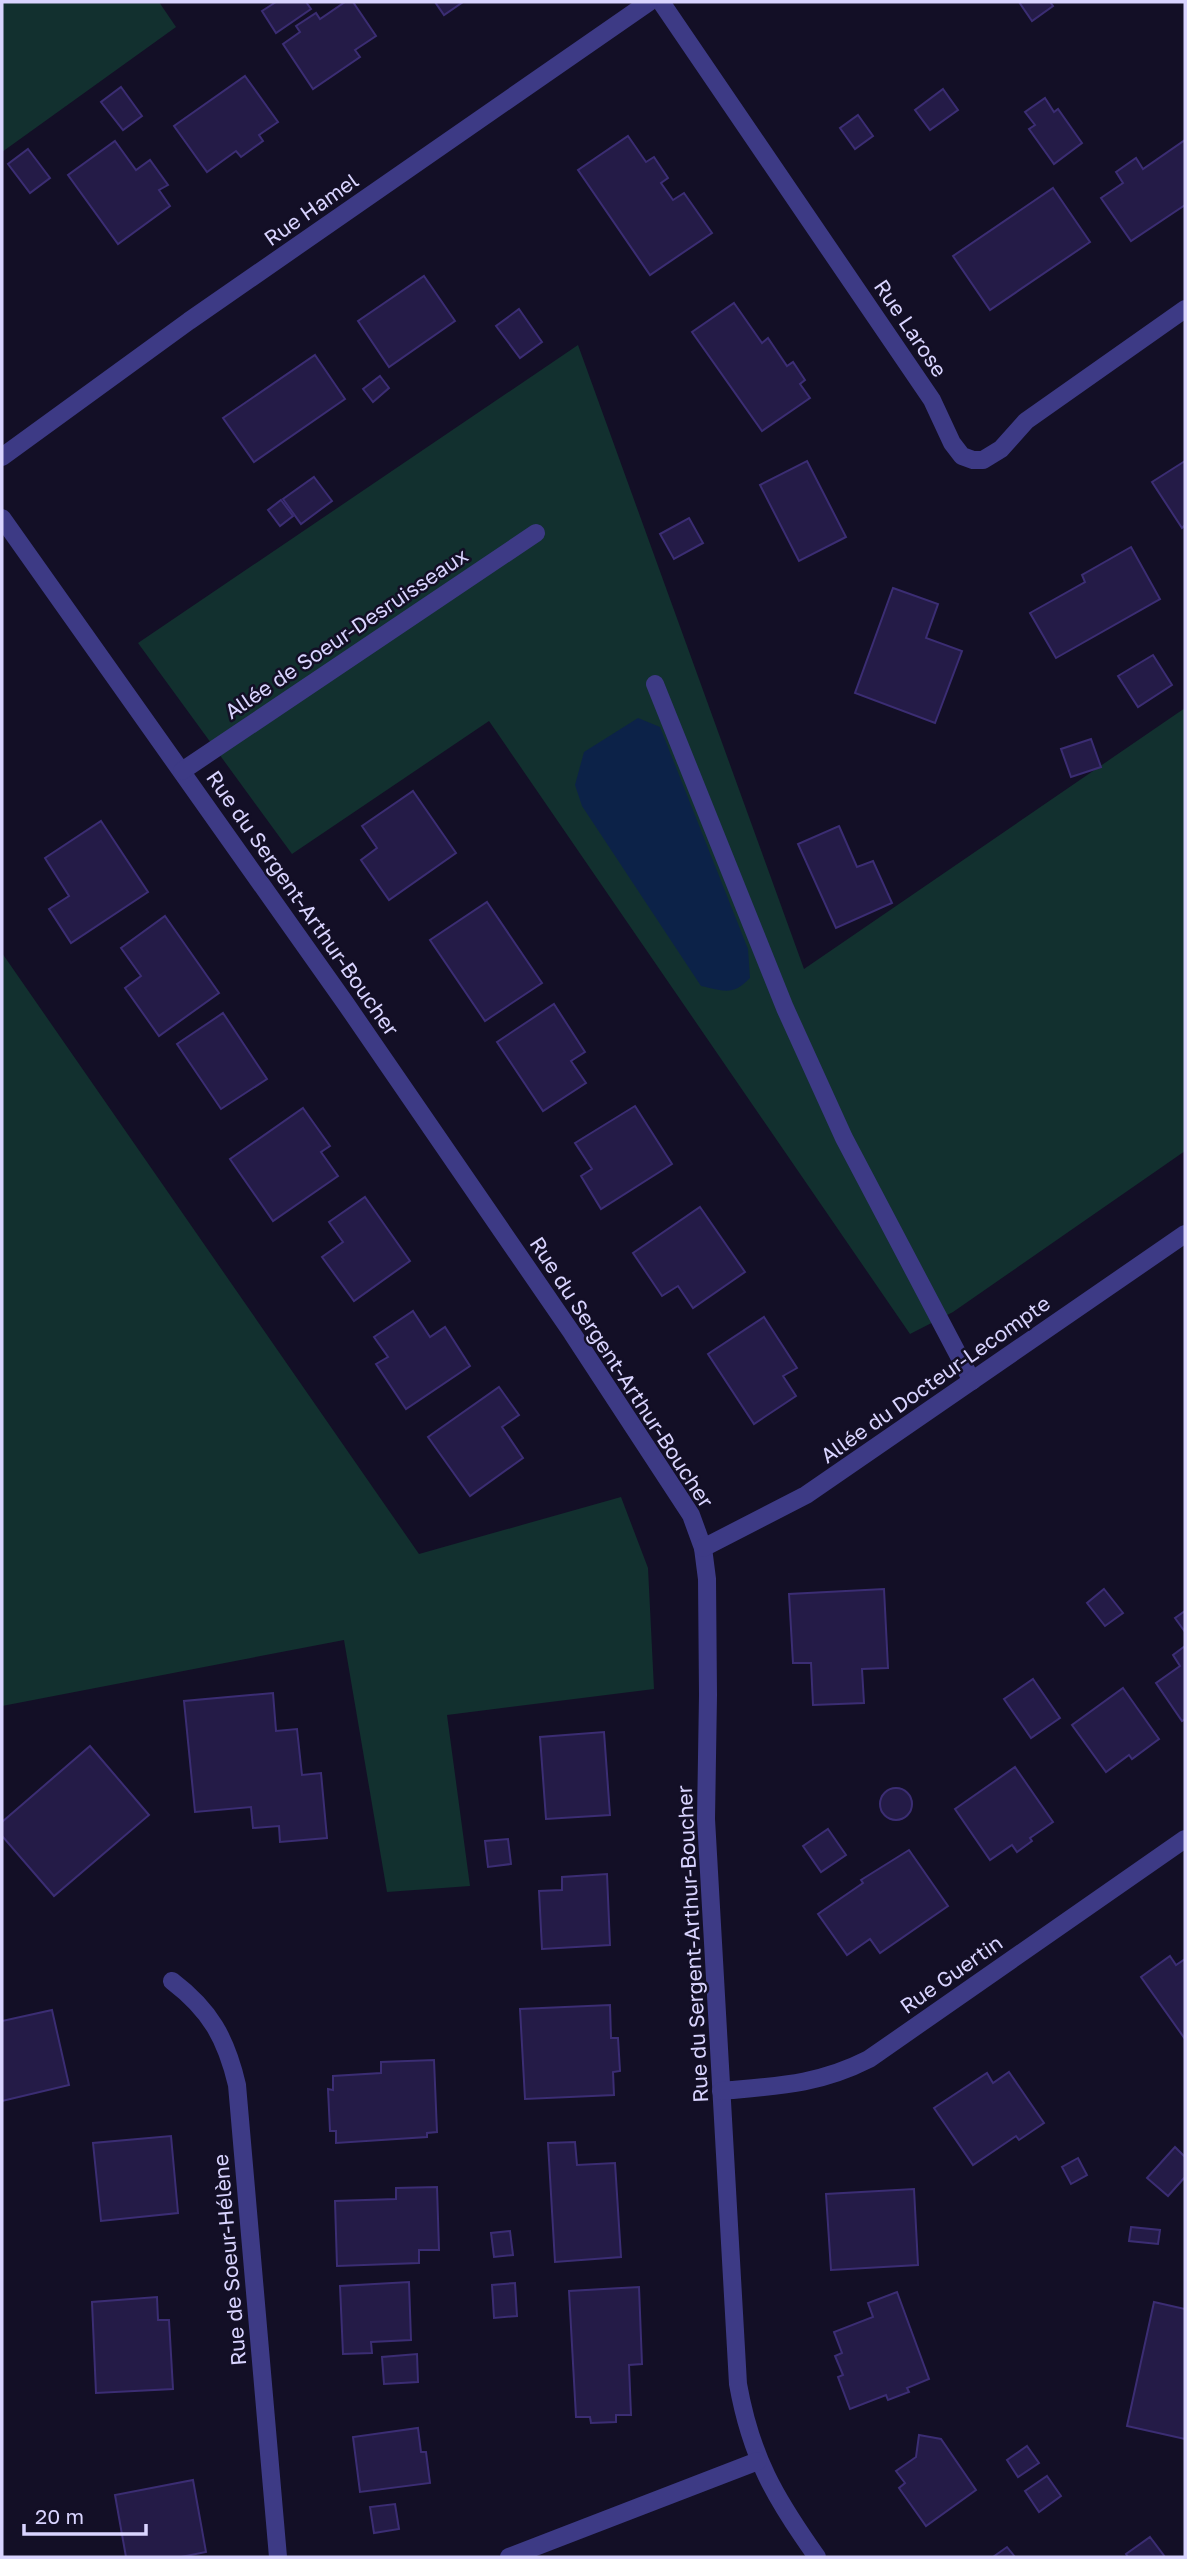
<svg xmlns="http://www.w3.org/2000/svg" width="1187" height="2559" viewBox="0 0 1187 2559" font-family="'Golos Text',sans-serif">
<rect width="100%" height="100%" fill="#130f26"/>
<!-- green -->
<g fill="#12302f">
<polygon points="2,2 159,2 176,27 2,152"/>
<polygon points="578,345 804,969 1185,708 1185,1151 953,1312 910,1334 489,721 292,854 138,643"/>
<polygon points="2,953 419,1554 621,1497 648,1568 654,1689 447,1715 470,1886 387,1892 344,1640 2,1706"/>
</g>
<!-- water -->
<path fill="#0c2248" d="M 638,718 L 660,727 L 748,949 L 750,978 C 733,996 724,991 701,986 L 582,806 L 575,785 L 584,752 Z"/>
<!-- building -->
<g fill="#241b47" stroke="#3b2d73" stroke-width="2">
<polygon points="276,2 306,2 311,9 276,33 262,11"/>
<polygon points="345,2 353,2 376,36 355,50 360,57 313,89 283,44 300,32 296,26 316,13 320,19"/>
<polygon points="435,2 463,2 444,15"/>
<polygon points="1019,2 1050,2 1053,6 1032,21"/>
<polygon points="245,76 278,122 259,135 263,141 241,157 236,151 207,172 174,126"/>
<polygon points="121,87 142,116 123,130 101,102"/>
<polygon points="943,89 958,110 930,130 915,110"/>
<polygon points="1045,98 1054,112 1058,109 1082,143 1054,164 1029,129 1035,125 1025,112"/>
<polygon points="858,115 873,136 855,149 840,128"/>
<polygon points="628,136 646,162 654,157 668,178 661,183 673,200 684,193 712,233 650,275 578,170"/>
<polygon points="1185,140 1185,205 1131,241 1101,198 1123,183 1116,172 1136,158 1143,169"/>
<polygon points="115,141 136,170 150,160 168,185 159,190 170,206 118,244 68,175"/>
<polygon points="28,149 50,178 30,193 8,164"/>
<polygon points="1053,188 1090,242 990,310 953,256"/>
<polygon points="424,276 455,321 389,367 358,321"/>
<polygon points="734,303 762,343 768,338 787,366 793,362 805,380 800,384 810,398 762,431 692,332"/>
<polygon points="519,309 542,342 520,358 496,326"/>
<polygon points="315,355 345,399 254,462 223,418"/>
<polygon points="380,376 389,388 373,402 363,389"/>
<polygon points="807,461 846,537 799,561 760,485"/>
<polygon points="1185,461 1185,525 1182,528 1152,482"/>
<polygon points="314,477 332,501 301,524 283,499"/>
<polygon points="281,500 293,516 280,526 268,510"/>
<polygon points="689,518 703,543 674,559 660,534"/>
<polygon points="1131,547 1160,599 1056,658 1030,613 1085,582 1082,575"/>
<polygon points="893,588 938,604 926,638 962,651 935,723 855,693"/>
<polygon points="1153,655 1172,685 1138,707 1118,676"/>
<polygon points="1091,739 1101,767 1071,777 1061,749"/>
<polygon points="413,791 456,853 389,900 361,860 377,848 362,826"/>
<polygon points="101,821 148,892 71,943 49,909 69,896 45,858"/>
<polygon points="839,826 857,867 873,861 892,903 836,928 798,844"/>
<polygon points="487,902 542,983 485,1021 430,940"/>
<polygon points="165,916 219,993 159,1036 125,988 141,976 121,948"/>
<polygon points="554,1004 585,1052 571,1061 586,1083 543,1111 497,1042"/>
<polygon points="223,1013 267,1079 221,1109 177,1044"/>
<polygon points="635,1106 672,1164 601,1209 581,1176 592,1169 575,1143"/>
<polygon points="303,1108 330,1146 321,1152 338,1176 273,1221 230,1159"/>
<polygon points="365,1197 410,1261 354,1301 322,1257 343,1242 329,1222"/>
<polygon points="700,1207 745,1272 693,1308 678,1286 662,1296 633,1253"/>
<polygon points="413,1311 430,1337 445,1327 470,1366 406,1409 376,1364 388,1357 374,1337"/>
<polygon points="764,1317 797,1368 783,1376 796,1396 754,1424 708,1354"/>
<polygon points="499,1387 519,1415 502,1427 523,1458 470,1496 428,1437"/>
<polygon points="884,1589 888,1668 862,1669 864,1703 813,1705 811,1663 793,1663 789,1594"/>
<polygon points="1104,1589 1123,1613 1105,1626 1087,1603"/>
<polygon points="1185,1611 1185,1632 1175,1618"/>
<polygon points="1185,1646 1185,1719 1182,1721 1156,1683 1180,1666 1173,1655"/>
<polygon points="1033,1679 1060,1718 1031,1738 1004,1699"/>
<polygon points="1123,1688 1159,1739 1132,1759 1129,1755 1106,1772 1072,1725"/>
<polygon points="273,1693 276,1731 297,1729 302,1775 321,1773 327,1838 280,1842 279,1826 253,1828 251,1807 195,1812 184,1701"/>
<polygon points="604,1732 610,1815 546,1819 540,1737"/>
<polygon points="90,1746 149,1815 54,1896 2,1836 2,1822"/>
<polygon points="1015,1767 1053,1822 1030,1838 1032,1841 1017,1852 1012,1845 990,1860 955,1809"/>
<circle cx="896" cy="1804" r="16"/>
<polygon points="828,1829 846,1855 821,1872 803,1846"/>
<polygon points="508,1839 511,1864 488,1867 485,1841"/>
<polygon points="909,1850 948,1906 880,1953 870,1939 847,1955 818,1914 863,1883 861,1880"/>
<polygon points="607,1874 610,1945 542,1949 539,1891 562,1890 562,1877"/>
<polygon points="1170,1956 1176,1965 1185,1959 1185,2039 1141,1977"/>
<polygon points="610,2005 611,2038 618,2038 620,2071 613,2072 614,2095 525,2099 520,2009"/>
<polygon points="52,2010 69,2085 2,2101 2,2021"/>
<polygon points="434,2060 437,2132 427,2133 427,2137 336,2143 336,2131 330,2131 328,2089 333,2090 333,2076 381,2073 381,2062"/>
<polygon points="1009,2072 1044,2123 1019,2140 1016,2136 973,2165 934,2108 987,2073 993,2083"/>
<polygon points="171,2136 178,2213 101,2221 93,2143"/>
<polygon points="575,2142 577,2165 615,2163 621,2257 555,2262 548,2143"/>
<polygon points="1175,2147 1185,2157 1185,2177 1168,2196 1147,2178"/>
<polygon points="1078,2158 1087,2175 1071,2184 1062,2167"/>
<polygon points="437,2187 439,2250 419,2250 419,2263 337,2266 335,2201 396,2199 396,2188"/>
<polygon points="914,2189 918,2265 831,2270 826,2194"/>
<polygon points="1131,2227 1160,2230 1158,2244 1129,2241"/>
<polygon points="510,2231 513,2255 494,2257 491,2233"/>
<polygon points="409,2282 411,2340 371,2342 372,2353 343,2354 340,2286"/>
<polygon points="515,2283 517,2316 494,2318 492,2285"/>
<polygon points="639,2287 642,2364 629,2365 631,2415 616,2415 616,2422 591,2423 590,2417 576,2417 569,2291"/>
<polygon points="897,2292 929,2379 907,2388 909,2392 888,2400 886,2395 850,2409 838,2377 843,2375 835,2356 842,2353 834,2332 873,2317 868,2303"/>
<polygon points="157,2297 158,2320 169,2320 173,2389 96,2393 92,2302"/>
<polygon points="1154,2302 1185,2309 1185,2439 1127,2426"/>
<polygon points="417,2354 418,2382 384,2384 382,2357"/>
<polygon points="418,2428 421,2452 426,2452 430,2483 360,2492 353,2437"/>
<polygon points="919,2435 941,2439 976,2490 926,2526 899,2488 905,2483 896,2471 916,2457"/>
<polygon points="1027,2446 1039,2463 1018,2477 1007,2460"/>
<polygon points="1047,2476 1061,2496 1039,2512 1025,2491"/>
<polygon points="193,2480 206,2552 181,2557 126,2557 115,2495"/>
<polygon points="395,2504 399,2529 374,2533 370,2507"/>
<polygon points="1150,2537 1165,2557 1128,2557 1126,2554"/>
<polygon points="1007,2547 1015,2557 993,2557"/>
</g>
<g fill="none" stroke-linecap="round" stroke-linejoin="round">
<!-- minor -->
<g stroke="#3d3a85" stroke-width="18">
<polyline points="661,2 932,400 952,443 962,456 973,460 983,460 1001,449 1026,421 1185,309"/>
<polyline points="2,457 189,321 649,2"/>
<path d="M 2,518 L 346,1004 L 572,1333 L 691,1515 L 703,1548 L 707,1579 L 708,1695 L 706,1819 L 738,2384 C 751,2457 775,2498 817,2557"/>
<polyline points="655,684 785,1008 844,1138 972,1381"/>
<polyline points="182,771 536,533"/>
<polyline points="703,1548 806,1495 1185,1234"/>
<path d="M 172,1981 C 210,2010 226,2038 237,2085 L 278,2557"/>
<path d="M 721,2091 C 776,2086 818,2085 869,2059 L 1185,1839"/>
<polyline points="509,2557 758,2461"/>
</g>
</g>
<g text-anchor="middle" dominant-baseline="central" stroke-width="5" stroke-linejoin="round" paint-order="stroke">
<!-- street labels -->
<g font-size="21" fill="#d9d4ff" stroke="#130f26">
<text transform="translate(311 209) rotate(-35)">Rue Hamel</text>
<text transform="translate(911 328) rotate(56)">Rue Larose</text>
<text transform="translate(346 633) rotate(-34)">Allée de Soeur-Desruisseaux</text>
<text transform="translate(303 903) rotate(55)">Rue du Sergent-Arthur-Boucher</text>
<text transform="translate(622 1372) rotate(57)">Rue du Sergent-Arthur-Boucher</text>
<text transform="translate(935 1379) rotate(-35)">Allée du Docteur-Lecompte</text>
<text transform="translate(692 1944) rotate(-93)">Rue du Sergent-Arthur-Boucher</text>
<text transform="translate(951 1974) rotate(-35)">Rue Guertin</text>
<text transform="translate(229 2260) rotate(-95)">Rue de Soeur-Hélène</text>
</g>
</g>
<!-- border -->
<rect width="1187" height="2559" fill="none" stroke="#d9d4ff" stroke-width="7"/>
<!-- scale -->
<path d="M24 2524v10h122v-10" fill="none" stroke="#d9d4ff" stroke-width="3.5"/>
<text x="35" y="2524" font-size="21" fill="#d9d4ff" stroke="#130f26" stroke-width="5" paint-order="stroke">20 m</text>
</svg>
